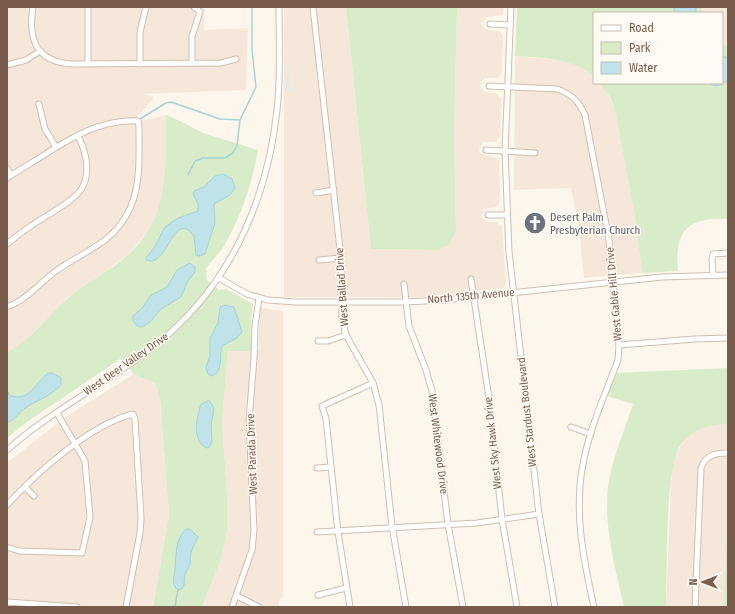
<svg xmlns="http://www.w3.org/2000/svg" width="735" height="614" viewBox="0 0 735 614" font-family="'Fira Sans Condensed',sans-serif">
<rect width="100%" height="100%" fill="#fdf6ec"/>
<!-- residential -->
<g fill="#f5e8da">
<polygon points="7,7 206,7 204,9 204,30 248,28 246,90 144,94 154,97 138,116 141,121 166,115 165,185 158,212 150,229 127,256 68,297 29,337 18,347 7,352"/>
<polygon points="284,7 346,7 371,249 427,250 456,218 454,134 457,7 504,7 503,15 486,17 482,24 484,28 488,30 499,31 503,36 502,74 497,78 485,78 480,85 482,90 486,92 496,93 501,98 500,137 495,142 483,142 479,150 481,154 497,158 499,160 500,202 496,207 484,209 481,216 486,222 497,222 502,226 506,282 504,288 422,297 284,297 284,92 293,91 290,63 284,63"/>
<polygon points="702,7 728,7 728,46 722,44 722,13 701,13"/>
<polygon points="515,56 568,61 584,68 594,76 594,83 600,83 606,90 615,110 635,217 642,273 584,278 579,227 571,188 514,190"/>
<polygon points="261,308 283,311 283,598 280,598 278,607 202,607 220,562 227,495 222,420 228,350 259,351 259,321"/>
<polygon points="134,374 155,383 160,398 169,515 153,607 7,607 7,463 64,418"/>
<polygon points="728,424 728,514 723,607 666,607 671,481 674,456 687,437 696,430 705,426"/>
</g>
<!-- industrial -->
<polygon fill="#efe9e4" points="290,62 293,91 284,92 284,63"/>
<!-- green -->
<g fill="#d8ecc9">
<polygon points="346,7 457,7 454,134 456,230 453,237 448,245 438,250 371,249"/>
<path d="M 517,7 L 702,7 L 701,13 L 594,13 L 594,76 C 571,58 544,58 515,56 Z"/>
<path d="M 722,44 L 728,46 L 728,219 C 688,217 674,230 678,271 L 642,273 L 635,217 L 615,110 L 610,97 L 600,83 L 722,83 Z"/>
<path d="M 166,115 L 178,120 L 203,133 L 258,150 C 252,183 242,215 225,244 C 220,254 211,260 206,269 L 207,280 L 219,290 L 226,289 L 253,304 L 251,317 L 251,351 L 228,351 L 222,420 L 227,495 L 227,530 L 220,562 L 202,607 L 153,607 L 169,515 L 160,398 L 155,383 L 134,374 L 120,359 L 27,422 L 7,438 L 7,352 C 32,340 47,316 68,298 C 86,282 109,272 127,256 C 171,217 165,168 166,115 Z"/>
<path d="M 728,368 L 728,424 C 708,425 692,428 680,446 C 665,466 667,576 666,607 L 624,607 C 615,566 602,522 609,480 C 614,454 625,429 633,404 L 607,396 L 615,373 Z"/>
<polygon points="728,514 728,607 723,607"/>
</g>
<!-- water -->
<g fill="#bfe3e8" stroke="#a5d3da">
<polygon points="673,7 696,7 696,13 675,13"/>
<path d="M 722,56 L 728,58 L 728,80 C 722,85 715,88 708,83 L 722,83 Z"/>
<path d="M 223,174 L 232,179 L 235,188 L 230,195 L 214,204 L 215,223 L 205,254 L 199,256 L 196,255 L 194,236 C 173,208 168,269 146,260 L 146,258 L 154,248 L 165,227 L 178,218 L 198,211 L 198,204 L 193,194 L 194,191 L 204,187 L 215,176 Z"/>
<polygon points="190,263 195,267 195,272 188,281 181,297 161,309 150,322 142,327 137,326 133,321 133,316 142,308 151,295 167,287 177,270"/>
<path d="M 224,305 L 234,307 L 242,332 L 237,338 L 222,346 C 219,355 224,373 211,376 L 208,374 L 206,367 L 210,356 L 210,338 L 218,323 L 220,307 Z"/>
<path d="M 49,373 L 53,373 L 61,378 L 61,385 C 50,397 36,400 24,409 C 18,413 14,422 7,422 L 7,389 L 9,395 C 30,404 37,379 49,373 Z"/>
<path d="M 209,400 L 214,408 L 211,427 L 212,440 L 210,447 L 206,448 C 191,439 197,417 201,404 Z"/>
<path d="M 186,529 L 190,529 L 198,537 L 191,552 L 190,565 L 185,574 L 184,585 L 182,589 L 178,590 C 171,585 174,577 175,570 C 176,555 175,540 186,529 Z"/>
</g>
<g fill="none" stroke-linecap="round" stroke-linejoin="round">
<!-- stream -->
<g stroke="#a5d3da" stroke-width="1.5">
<polyline points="140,119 166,103 171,102 220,119 240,120"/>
<polyline points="188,175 195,161 203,158 225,158 233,153 237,146 240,120 256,87 252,50 252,7"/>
<polyline points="175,607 178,589"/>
</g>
<!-- minor casing -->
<g stroke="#d1beb0" stroke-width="7">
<g id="minor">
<path d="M 33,7 C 28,38 35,61 71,64 L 221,63 L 236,59"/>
<polyline points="88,7 88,64"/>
<polyline points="313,7 341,258 342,320 346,335 373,383 379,405 392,526 406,607"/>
<polyline points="511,7 505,151 509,252 539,514 555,607"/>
<polyline points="490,24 510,25"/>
<polyline points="192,63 192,36 200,12 194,7"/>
<polyline points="140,64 140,32 146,7"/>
<polyline points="7,65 26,60 40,51"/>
<path d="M 489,86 L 557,89 C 572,94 579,102 585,115 L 609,240 L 619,345 L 618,360 C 606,392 591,425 584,459 C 573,508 583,558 594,607"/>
<polyline points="39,104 45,129 56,147"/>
<polyline points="486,150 535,153"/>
<polyline points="7,168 11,175"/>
<path d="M 7,178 C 16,172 26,166 36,160 C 67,140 99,119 138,121 L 139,126 C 139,170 143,210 105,240 C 89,252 71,260 56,271 C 39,283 27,300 7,307"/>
<polyline points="316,193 334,190"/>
<polyline points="488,215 507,215"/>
<path d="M 7,244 C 19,234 31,225 45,217 C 54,211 65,205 73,198 C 93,183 88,155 78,136"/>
<polyline points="319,260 341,258"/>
<polyline points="713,275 712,259 713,254 728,253"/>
<polyline points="219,278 247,294 268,300 295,302 405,302 444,300 662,277 728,275"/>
<polyline points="471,279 489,398 502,519 517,607"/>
<polyline points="404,284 409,326 426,370 432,391 448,524 463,607"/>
<polyline points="318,341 328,341 346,335"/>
<polyline points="619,345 695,339 728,338"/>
<polyline points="571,427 591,434"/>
<path d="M 7,450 C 52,410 106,384 153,347 C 228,289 267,203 277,110 C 281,76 279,41 279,7"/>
<polyline points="317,468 331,467"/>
<polyline points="25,487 34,496"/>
<path d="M 7,505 C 36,473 91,424 133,414 L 135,419 L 141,518 L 140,533 L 126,607"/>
<polyline points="317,532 477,523 539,514"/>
<polyline points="7,547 19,551 82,553 90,517 85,461 57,413"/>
<polyline points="318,595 346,588"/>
<polyline points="237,596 259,607"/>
<polyline points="7,602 77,607"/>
<polyline points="232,607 252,550 254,530 249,421 254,358 255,326 259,298"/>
<polyline points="350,607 338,532 326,419 322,406 373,383"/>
<path d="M 695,607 L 701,468 C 706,455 715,453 728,453"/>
</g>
</g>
<!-- minor -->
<use href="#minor" stroke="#fff" stroke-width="5"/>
</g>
<!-- icons -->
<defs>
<g id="church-disc" transform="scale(1.15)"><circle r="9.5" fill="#6b7280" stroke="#fffaf3"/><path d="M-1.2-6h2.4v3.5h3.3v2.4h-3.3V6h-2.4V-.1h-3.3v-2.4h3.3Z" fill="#fff"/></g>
</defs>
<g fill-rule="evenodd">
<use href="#church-disc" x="535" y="223"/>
</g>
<g text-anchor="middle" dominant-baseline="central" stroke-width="3" stroke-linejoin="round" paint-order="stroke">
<!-- worship labels -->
<g font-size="11" fill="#5b616d" stroke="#fffaf3" text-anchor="start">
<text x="550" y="217">Desert Palm<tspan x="550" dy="13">Presbyterian Church</tspan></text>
</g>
<!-- street labels -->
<g font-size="11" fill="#7a5c4d" stroke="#fffaf3">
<text transform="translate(342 287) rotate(-94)">West Ballad Drive</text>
<text transform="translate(614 294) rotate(-95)">West Gable Hill Drive</text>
<text transform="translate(471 296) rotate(-5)">North 135th Avenue</text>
<text transform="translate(126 364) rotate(-35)">West Deer Valley Drive</text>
<text transform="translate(527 412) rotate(-96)">West Stardust Boulevard</text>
<text transform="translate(493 443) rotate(-96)">West Sky Hawk Drive</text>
<text transform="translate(438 444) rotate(83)">West Whitewood Drive</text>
<text transform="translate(252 454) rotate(-92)">West Parada Drive</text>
</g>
</g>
<!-- border -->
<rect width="735" height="614" fill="none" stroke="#7a5c4d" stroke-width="16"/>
<!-- legend -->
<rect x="593" y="12" width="130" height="72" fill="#fffaf3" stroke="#cabbb1"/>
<rect x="601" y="25" width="20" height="6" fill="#ffffff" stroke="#cabbb1"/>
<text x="629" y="32" font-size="12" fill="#7a5c4d">Road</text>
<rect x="601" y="42" width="20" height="12" fill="#d8ecc9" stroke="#cabbb1"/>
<text x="629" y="52" font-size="12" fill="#7a5c4d">Park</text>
<rect x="601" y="62" width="20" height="12" fill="#bfe3e8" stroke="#cabbb1"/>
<text x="629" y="72" font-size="12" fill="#7a5c4d">Water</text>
<!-- north arrow -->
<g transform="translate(703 582) rotate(270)" stroke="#fffaf3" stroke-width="3" paint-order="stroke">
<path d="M0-3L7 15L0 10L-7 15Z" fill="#7a5c4d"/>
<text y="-6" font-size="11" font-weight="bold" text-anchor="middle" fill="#7a5c4d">N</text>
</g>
</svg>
